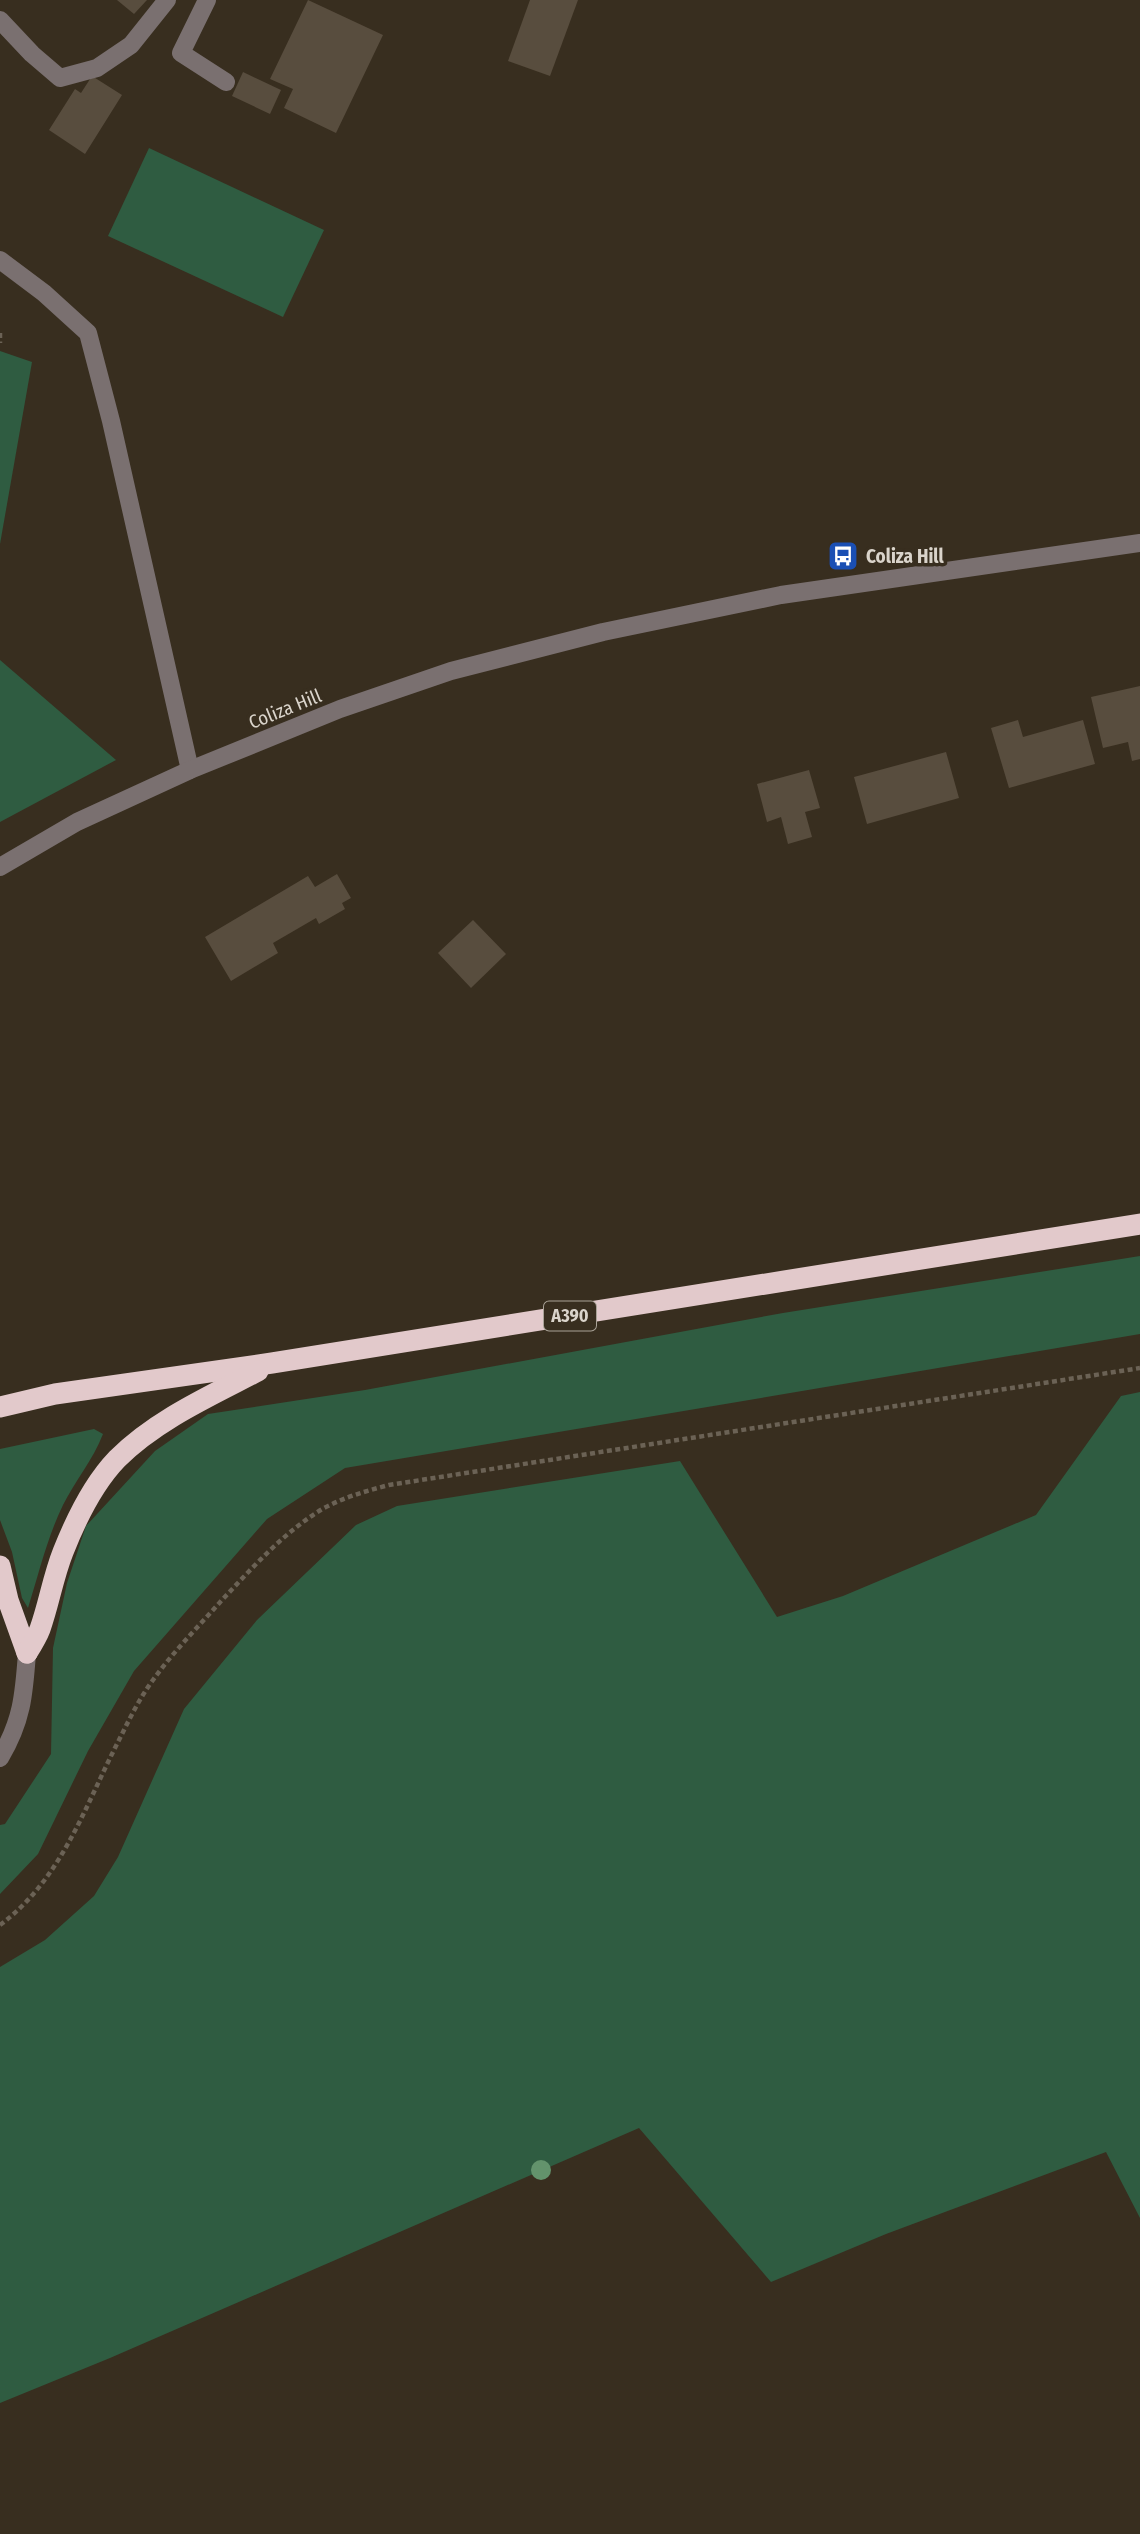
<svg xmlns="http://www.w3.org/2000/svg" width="1140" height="2534" viewBox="0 0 1140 2534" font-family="'Fira Sans Condensed',sans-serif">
<rect width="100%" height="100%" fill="#382e1f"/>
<!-- green -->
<g fill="#2f5c41">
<polygon points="149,148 324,230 283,317 108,236"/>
<polygon points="0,351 32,362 0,544"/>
<polygon points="0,660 116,760 0,822"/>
<polygon points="1140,1256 1140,1334 345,1468 267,1519 134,1671 88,1751 38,1854 0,1894 0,1825 5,1824 51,1754 53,1648 67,1583 86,1526 155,1451 208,1414 365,1390 783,1313"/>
<polygon points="1140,1392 1140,2218 1106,2152 886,2234 771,2282 639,2128 110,2358 0,2403 0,1967 45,1940 94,1896 118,1857 184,1709 257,1620 356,1525 397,1506 680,1461 777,1617 843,1596 1036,1515 1121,1396"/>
<path d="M 94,1429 L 103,1434 C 93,1460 75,1481 63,1505 C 47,1538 39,1573 28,1608 L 22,1598 L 12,1552 L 0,1520 L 0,1449 Z"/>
</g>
<!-- building -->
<g fill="#584d3e">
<polygon points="117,0 147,0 134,14"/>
<polygon points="308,0 383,35 336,133 284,108 293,89 270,79"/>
<polygon points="530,0 578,0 550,76 508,61"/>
<polygon points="243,72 281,90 270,114 232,96"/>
<polygon points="92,76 122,95 85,154 49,130 75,89 81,93"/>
<polygon points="1140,686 1140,759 1132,761 1128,742 1103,748 1091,697"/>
<polygon points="1018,720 1023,737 1083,720 1095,764 1009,788 991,728"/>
<polygon points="946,752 959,798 867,824 854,777"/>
<polygon points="809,770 820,808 805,812 812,837 788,844 781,817 767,822 757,784"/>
<polygon points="337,874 351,898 342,903 345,909 319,924 316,918 273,943 278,953 231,981 205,937 308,876 315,887"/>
<polygon points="473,920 506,954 471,988 438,953"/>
</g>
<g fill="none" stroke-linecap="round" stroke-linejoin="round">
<!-- path -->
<g stroke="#6b6255" stroke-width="4.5" stroke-dasharray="5 3.5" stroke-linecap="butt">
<polyline points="0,333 0,343"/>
<path d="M 0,1925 C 62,1879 85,1806 119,1740 C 129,1720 139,1699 153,1680 C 173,1652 199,1626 222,1600 C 253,1567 285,1531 324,1508 C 345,1497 366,1491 389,1485 L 1140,1368"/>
</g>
<!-- minor -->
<g stroke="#7a7070" stroke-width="18">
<polyline points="207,0 181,53 226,82"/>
<polyline points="0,20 32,54 60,78 97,68 131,45 167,0"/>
<polyline points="0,260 44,293 88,333 111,421 190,770"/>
<polyline points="0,867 77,822 190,770 340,709 451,671 603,632 781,595 1140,543"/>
<path d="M 0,1758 C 22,1721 24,1695 27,1653"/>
</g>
<!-- highway -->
<g stroke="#e2c9cb" stroke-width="21">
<polyline points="0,1407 55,1394 272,1363 1140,1224"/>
<polyline points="0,1566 8,1600 27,1653"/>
<path d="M 27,1653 C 32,1645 37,1637 40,1629 C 49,1604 53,1577 63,1552 C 76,1519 93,1484 117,1459 C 156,1420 210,1396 258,1371"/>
</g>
</g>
<!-- trees -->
<circle fill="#63936c" cx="541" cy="2170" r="10"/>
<!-- icons -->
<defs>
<g id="bus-square" transform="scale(1.575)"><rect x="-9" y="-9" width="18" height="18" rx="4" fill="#1a4fb4" stroke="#382e1f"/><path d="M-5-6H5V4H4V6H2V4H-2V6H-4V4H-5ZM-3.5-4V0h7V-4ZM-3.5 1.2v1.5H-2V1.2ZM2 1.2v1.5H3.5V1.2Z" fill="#fff"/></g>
</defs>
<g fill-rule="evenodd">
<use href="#bus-square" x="843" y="556"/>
</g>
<g text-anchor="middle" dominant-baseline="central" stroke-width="7" stroke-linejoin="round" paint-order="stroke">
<!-- shield labels -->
<rect fill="#382e1f" stroke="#a9a297" stroke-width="2" x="544" y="1301.5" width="52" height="29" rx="5"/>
<g font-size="18" font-weight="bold" fill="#dad4cb">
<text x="570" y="1316">A390</text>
</g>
<!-- poi labels -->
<g font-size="19" font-weight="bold" fill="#dad4cb" stroke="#382e1f" text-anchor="start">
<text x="866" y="556">Coliza Hill</text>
</g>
<!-- street labels -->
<g font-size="19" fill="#dad4cb" stroke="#382e1f">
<text transform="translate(285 709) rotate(-22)">Coliza Hill</text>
</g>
</g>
</svg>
